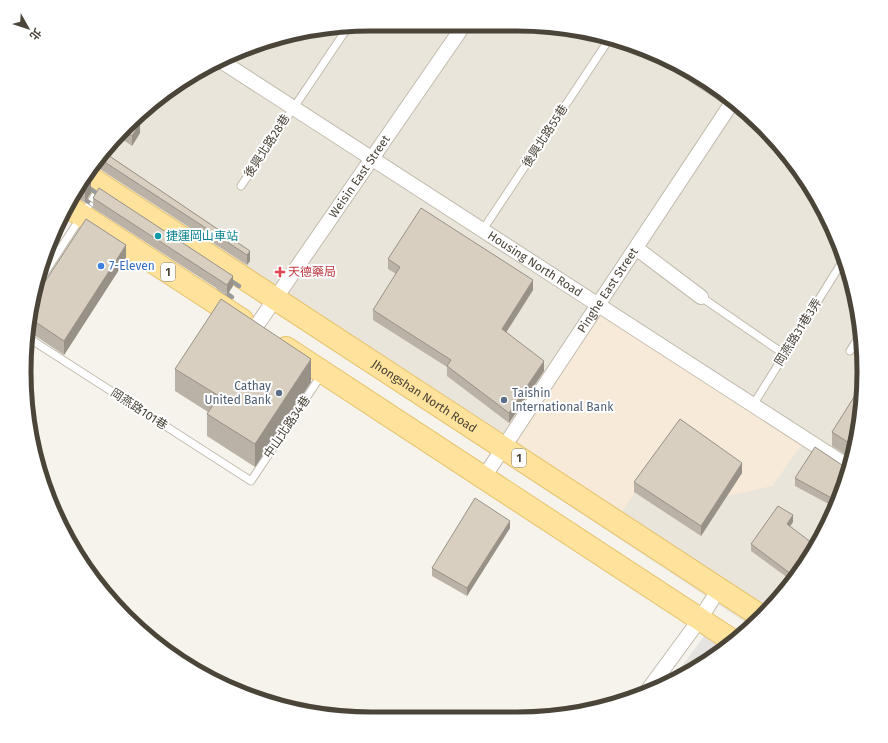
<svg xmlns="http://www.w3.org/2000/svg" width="888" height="743" viewBox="0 0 888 743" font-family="'Fira Sans','Noto Sans TC',sans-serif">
<rect width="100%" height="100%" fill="#f6f3ec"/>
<!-- residential -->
<polygon fill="#eae5da" points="372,24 562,27 670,60 762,126 805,178 837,238 857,303 864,371 857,439 838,504 806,564 762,617 751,626 81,182 142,110 198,70 282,36"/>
<!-- commercial -->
<polygon fill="#f7ead8" points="593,302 806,439 772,486 727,496 742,473 635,492 616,521 503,448"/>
<!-- parking -->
<g fill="#e5e3e0">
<polygon points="54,237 59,240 41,266 43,260"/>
<polygon points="708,631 728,645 710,660 671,681"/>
</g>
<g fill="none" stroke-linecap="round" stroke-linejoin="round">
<!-- lane casing -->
<g stroke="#c2bbae" stroke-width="9">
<g id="lane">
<polyline points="659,56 739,109"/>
<polyline points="241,186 348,27"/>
<polyline points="482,231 608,41"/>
<polyline points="38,283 98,191"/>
<polyline points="701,297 784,354"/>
<polyline points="27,337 251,481 322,374"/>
<polyline points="850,351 860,335"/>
<polyline points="753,405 844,259"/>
</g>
</g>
<!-- street casing -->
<g stroke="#c2bbae" stroke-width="16">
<g id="street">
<path id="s1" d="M 221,61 L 849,467"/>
<polyline points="636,248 701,297"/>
<path id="s2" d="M 255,328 L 464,25"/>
<path id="s3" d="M 484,477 L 731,104"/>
<polyline points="645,694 700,619 719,589"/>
</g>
</g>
<!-- primary casing -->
<g stroke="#e6c16a" stroke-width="24">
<g id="primary">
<path id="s4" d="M 86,175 L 762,617"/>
<polyline points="69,207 242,320"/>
<polyline points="286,348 733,641"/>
</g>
</g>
<!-- lane -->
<use href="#lane" stroke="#fff" stroke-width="7"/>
<!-- street -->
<use href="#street" stroke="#fff" stroke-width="14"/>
<!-- primary -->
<use href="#primary" stroke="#ffe39c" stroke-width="22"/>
<!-- rail casing -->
<g stroke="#9a9a9a" stroke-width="4.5">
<g id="rail">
<polyline points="82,183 105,199"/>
<polyline points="75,193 102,211"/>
<polyline points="224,276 239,286"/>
<polyline points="219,288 232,297"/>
</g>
</g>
<!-- rail -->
<use href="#rail" stroke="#fff" stroke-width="3" stroke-dasharray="9" stroke-linecap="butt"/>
</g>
<!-- wall -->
<g fill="#bab2a6">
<polygon points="134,119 140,133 132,146 119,137"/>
<polygon points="105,153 250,251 250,261 247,265 94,165"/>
<polygon points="82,179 91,193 85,202 74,197"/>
<polygon points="93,198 233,286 227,295 93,208"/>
<polygon points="126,259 64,355 28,331 35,297"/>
<polygon points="388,259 533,290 506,332 544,371 509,423 447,376 447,367 373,320 373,310 396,274 388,269"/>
<polygon points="175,369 311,382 255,467 207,436 207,414 208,412 175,391"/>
<polygon points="861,386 849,457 832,446 832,432"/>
<polygon points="848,469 838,504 836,508 795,486 795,478"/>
<polygon points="742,473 701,536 634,492 634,482"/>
<polygon points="793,522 790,526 806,564 792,581 751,551 751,544"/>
<polygon points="510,528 467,596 432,576 432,568"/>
</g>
<!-- shaded-wall -->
<g fill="#979187">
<polygon points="140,123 140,133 132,146 132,136"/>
<polygon points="91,183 91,193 85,202 85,192"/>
<polygon points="126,245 126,259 64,355 64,341"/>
<polygon points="250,251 250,261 247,265 247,255"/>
<polygon points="233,276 233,286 227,295 227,285"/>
<polygon points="533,280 533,290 502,339 502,329"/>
<polygon points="311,359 311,382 255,467 255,444"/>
<polygon points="544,361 544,371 509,423 509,413"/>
<polygon points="858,429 857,439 854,449 849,457 849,443"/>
<polygon points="742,463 742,473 701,536 701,526"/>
<polygon points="793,515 793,522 787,531 787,524"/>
<polygon points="510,521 510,528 467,596 467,588"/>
</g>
<!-- building -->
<g fill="#d8cfc1" stroke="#979187">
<polygon points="134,119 140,123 132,136 124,131"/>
<polygon points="105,153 250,251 247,255 100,159"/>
<polygon points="83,178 91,183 85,192 77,189"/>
<polygon points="99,188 233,276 227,285 93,198"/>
<polygon points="421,208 533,280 502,329 544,361 509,413 447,366 451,360 373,310 400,267 388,259"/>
<polygon points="86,219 126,245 64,341 31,319 35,297"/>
<polygon points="221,299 311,359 255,444 207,414 219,396 175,369"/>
<polygon points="861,386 862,387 858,429 849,443 832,432"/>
<polygon points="680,419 742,463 701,526 634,482"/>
<polygon points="815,447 848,469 838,504 837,501 795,478"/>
<polygon points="475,498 510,521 467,588 432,568"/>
<polygon points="778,506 793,515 787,524 816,546 806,564 795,577 751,544"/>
</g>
<!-- markers -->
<circle fill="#0f9aa8" stroke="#fff" stroke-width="1.5" cx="158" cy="236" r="4"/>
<circle fill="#3f7fe0" stroke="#fff" stroke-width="1.5" cx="101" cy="266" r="4"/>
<path fill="#e0444e" stroke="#fff" stroke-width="1.5" d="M278 266h4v4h4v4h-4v4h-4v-4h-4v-4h4z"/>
<g fill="#5c6f8a" stroke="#fff" stroke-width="1.5">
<circle cx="279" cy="393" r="4"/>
<circle cx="504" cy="400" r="4"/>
</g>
<g text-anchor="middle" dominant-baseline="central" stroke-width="4" stroke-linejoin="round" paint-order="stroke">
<!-- shield labels -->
<g fill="#fff" stroke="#817c74" stroke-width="1">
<rect x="161" y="263" width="14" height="18" rx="3"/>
<rect x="512" y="449" width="14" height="18" rx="3"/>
</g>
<g font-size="11" font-weight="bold" fill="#4b4439">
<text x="168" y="272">1</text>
<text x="519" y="458">1</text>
</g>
<!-- street labels -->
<g font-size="12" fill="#4b4439" stroke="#fff">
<text transform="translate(545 136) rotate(-57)">後興北路55巷</text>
<text transform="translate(267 146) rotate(-57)">後興北路28巷</text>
<text stroke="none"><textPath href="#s2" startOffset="184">Weisin East Street</textPath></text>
<text stroke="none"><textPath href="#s1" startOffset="374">Housing North Road</textPath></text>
<text stroke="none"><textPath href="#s3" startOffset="224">Pinghe East Street</textPath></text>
<text transform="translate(798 332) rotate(-58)">岡燕路31巷3弄</text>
<text stroke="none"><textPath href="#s4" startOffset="404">Jhongshan North Road</textPath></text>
<text transform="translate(139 409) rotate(33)">岡燕路101巷</text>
<text transform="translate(287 427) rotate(-56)">中山北路34巷</text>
</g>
<!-- culture labels -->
<g font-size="12" fill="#0d838f" stroke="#fff" text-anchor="start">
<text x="166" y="236">捷運岡山車站</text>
</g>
<!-- shop labels -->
<g font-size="12" fill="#366cbe" stroke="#fff" text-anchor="start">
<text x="109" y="266">7-Eleven</text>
</g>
<!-- health labels -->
<g font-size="12" fill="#be3a42" stroke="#fff" text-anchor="start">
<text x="288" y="272">天德藥局</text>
</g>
<!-- service labels -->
<g font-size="12" fill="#4e5e75" stroke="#fff" text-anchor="end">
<text x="271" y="386">Cathay<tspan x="271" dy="14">United Bank</tspan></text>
<text x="512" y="393" text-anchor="start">Taishin<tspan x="512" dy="14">International Bank</tspan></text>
</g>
</g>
<!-- crop -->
<path d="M0 0H888V743H0ZM371 31H517A340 340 0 0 1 857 371V372A340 340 0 0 1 517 712H371A340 340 0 0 1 31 372V371A340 340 0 0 1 371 31Z" fill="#fff" fill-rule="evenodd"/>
<path fill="none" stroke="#4b4439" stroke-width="5" d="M371 31H517A340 340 0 0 1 857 371V372A340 340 0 0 1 517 712H371A340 340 0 0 1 31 372V371A340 340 0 0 1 371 31Z"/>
<!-- north arrow -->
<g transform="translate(28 28) rotate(129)" stroke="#ffffff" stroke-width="3" paint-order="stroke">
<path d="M0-3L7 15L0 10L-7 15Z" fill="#4b4439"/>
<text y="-6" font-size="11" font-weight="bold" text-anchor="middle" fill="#4b4439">北</text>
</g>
</svg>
